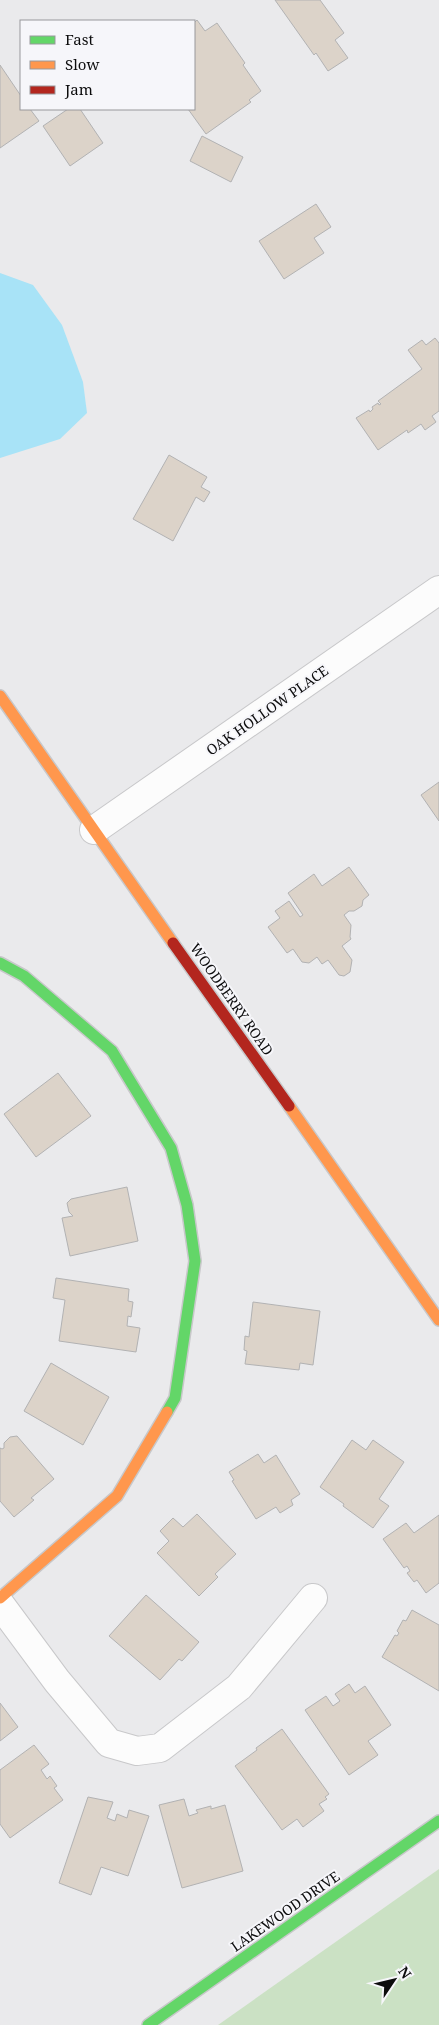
<svg xmlns="http://www.w3.org/2000/svg" width="439" height="2025" viewBox="0 0 439 2025" font-family="'Noto Serif',serif">
<rect width="100%" height="100%" fill="#eaeaec"/>
<!-- green -->
<polygon fill="#cbe1c4" points="439,1869 439,2025 218,2025"/>
<!-- water -->
<polygon fill="#a8e3f7" points="0,273 33,285 62,325 83,382 87,413 60,439 0,458"/>
<!-- building -->
<g fill="#dcd3c9" stroke="#b2b2b3">
<polygon points="275,0 320,0 344,33 335,40 348,58 328,71 316,53 314,55"/>
<polygon points="197,20 205,31 217,23 245,63 243,65 261,91 249,100 251,102 206,134 188,109 194,109 194,23"/>
<polygon points="0,65 21,96 21,109 30,109 39,121 0,148"/>
<polygon points="68,109 80,109 103,143 70,166 43,126"/>
<polygon points="202,136 243,157 231,182 190,161"/>
<polygon points="316,204 331,227 314,238 324,253 284,279 259,241"/>
<polygon points="435,338 439,343 439,411 432,416 436,422 425,430 421,424 408,433 407,430 378,450 356,418 369,410 370,412 373,409 372,407 378,403 379,405 381,404 378,401 422,369 408,350 422,340 426,345"/>
<polygon points="169,455 207,477 201,487 210,492 204,502 196,497 173,541 133,519"/>
<polygon points="439,782 439,821 421,795"/>
<polygon points="349,867 369,895 363,900 362,906 354,911 349,911 344,915 351,925 350,937 351,939 342,946 352,960 350,972 344,976 339,975 328,960 322,964 317,957 309,963 302,962 293,949 287,953 268,927 280,918 275,911 289,901 300,917 303,915 288,893 314,874 322,886"/>
<polygon points="58,1073 91,1116 36,1157 4,1114"/>
<polygon points="127,1187 138,1241 70,1256 62,1218 73,1216 69,1212 67,1203 71,1199"/>
<polygon points="56,1278 129,1289 128,1301 133,1302 131,1317 128,1316 127,1326 140,1328 136,1352 59,1341 65,1300 53,1298"/>
<polygon points="253,1302 320,1311 313,1365 300,1363 299,1370 245,1364 247,1351 244,1350 245,1336 249,1337"/>
<polygon points="51,1363 109,1397 83,1445 24,1411"/>
<polygon points="17,1436 54,1479 31,1498 34,1500 14,1517 0,1501 0,1448 2,1449 4,1448 4,1443 10,1437"/>
<polygon points="352,1440 366,1450 373,1440 404,1462 379,1499 389,1506 373,1528 343,1506 344,1504 320,1487"/>
<polygon points="258,1454 264,1463 276,1455 300,1494 291,1500 293,1505 280,1513 276,1507 256,1519 232,1481 234,1480 229,1472"/>
<polygon points="197,1514 236,1554 215,1574 218,1577 199,1596 157,1553 169,1541 160,1531 173,1518 183,1527"/>
<polygon points="439,1515 439,1583 426,1593 417,1580 414,1582 407,1573 410,1571 407,1566 404,1568 383,1539 406,1523 414,1533"/>
<polygon points="146,1595 199,1642 182,1661 179,1659 160,1680 109,1636"/>
<polygon points="412,1610 439,1625 439,1691 382,1657 395,1635 397,1636 399,1633 397,1631 403,1620 406,1621"/>
<polygon points="349,1684 355,1693 365,1686 391,1725 368,1741 378,1755 349,1775 305,1710 326,1696 333,1706 340,1701 335,1694"/>
<polygon points="0,1703 18,1727 0,1741"/>
<polygon points="282,1729 329,1794 325,1797 327,1799 319,1804 324,1811 303,1827 297,1819 282,1830 235,1766 257,1750 256,1748"/>
<polygon points="34,1745 49,1764 41,1770 47,1779 50,1776 57,1786 54,1788 63,1800 10,1838 0,1824 0,1770"/>
<polygon points="88,1797 113,1802 107,1818 115,1821 117,1814 127,1818 129,1810 149,1816 128,1876 101,1867 91,1895 59,1883"/>
<polygon points="184,1799 189,1816 198,1813 196,1810 211,1806 211,1809 225,1805 243,1871 182,1888 159,1805"/>
</g>
<g fill="none" stroke-linecap="round" stroke-linejoin="round">
<!-- street casing -->
<g stroke="#c8c8ca" stroke-width="30">
<g id="street">
<polyline points="94,830 439,590"/>
<polyline points="0,1604 57,1681 109,1743 137,1751 160,1748 239,1687 313,1598"/>
</g>
</g>
<!-- fast casing -->
<g stroke="#c8c8ca" stroke-width="14">
<g id="fast">
<polyline points="0,963 24,976 112,1051 171,1148 187,1205 195,1261 175,1398 167,1412"/>
<polyline points="148,2025 439,1821"/>
</g>
</g>
<!-- slow casing -->
<g stroke="#c8c8ca" stroke-width="14">
<g id="slow">
<polyline points="0,696 173,943"/>
<polyline points="289,1106 439,1320"/>
<polyline points="0,1598 117,1496 167,1412"/>
</g>
</g>
<!-- jam casing -->
<g stroke="#c8c8ca" stroke-width="14">
<polyline id="jam" points="173,943 289,1106"/>
</g>
<!-- street -->
<use href="#street" stroke="#fcfcfc" stroke-width="28"/>
<!-- fast -->
<use href="#fast" stroke="#63d668" stroke-width="11"/>
<!-- slow -->
<use href="#slow" stroke="#ff974d" stroke-width="11"/>
<!-- jam -->
<use href="#jam" stroke="#b3261e" stroke-width="11"/>
</g>
<g text-anchor="middle" dominant-baseline="central" stroke-width="4" stroke-linejoin="round" paint-order="stroke">
<!-- street labels -->
<g font-size="14" fill="#0c0c0d" stroke="#f6f6fa">
<text transform="translate(267 710) rotate(-35)">OAK HOLLOW PLACE</text>
<text transform="translate(232 999) rotate(55)">WOODBERRY ROAD</text>
<text transform="translate(285 1911) rotate(-35)">LAKEWOOD DRIVE</text>
</g>
</g>
<!-- legend -->
<rect x="20" y="20" width="175" height="90" fill="#f6f6fa" stroke="#98989b"/>
<rect x="30" y="36" width="25" height="8" fill="#63d668" stroke="#98989b"/>
<text x="65" y="45" font-size="15" fill="#0c0c0d">Fast</text>
<rect x="30" y="61" width="25" height="8" fill="#ff974d" stroke="#98989b"/>
<text x="65" y="70" font-size="15" fill="#0c0c0d">Slow</text>
<rect x="30" y="86" width="25" height="8" fill="#b3261e" stroke="#98989b"/>
<text x="65" y="95" font-size="15" fill="#0c0c0d">Jam</text>
<!-- north arrow -->
<g transform="translate(394 1980) rotate(55)" stroke="#f6f6fa" stroke-width="4" paint-order="stroke">
<path d="M0-4L9 19L0 12L-9 19Z" fill="#0c0c0d"/>
<text y="-8" font-size="14" font-weight="bold" text-anchor="middle" fill="#0c0c0d">N</text>
</g>
</svg>
